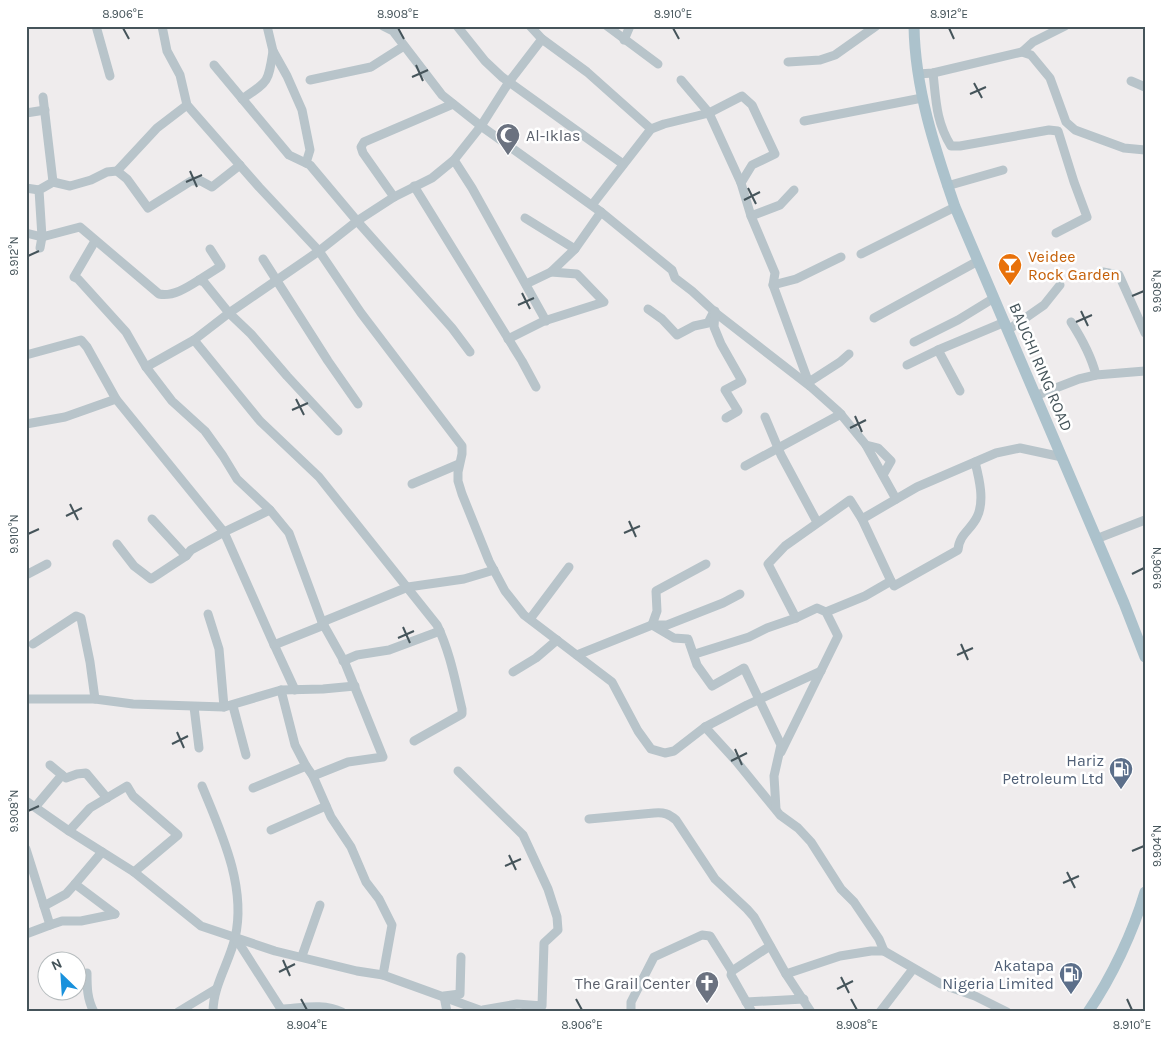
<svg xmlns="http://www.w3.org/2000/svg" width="1171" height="1038" viewBox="0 0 1171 1038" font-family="Karla,sans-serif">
<rect width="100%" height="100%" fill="#efeced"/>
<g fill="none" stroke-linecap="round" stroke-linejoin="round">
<!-- minor -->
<g stroke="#b8c4ca" stroke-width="9">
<polyline points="96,26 110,76"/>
<polyline points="162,26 167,51 180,75 187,105 259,187 319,251 361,313 462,446 462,454 458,472 458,481 462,494 489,561 505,591 524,615 612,682 638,731 651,749 665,753 674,751 705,727 736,761 780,815 798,828 811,842 841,889 854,902 879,939 884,951"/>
<polyline points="267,26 273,51 287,76 302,110 310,150 306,163"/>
<polyline points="383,26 393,31 442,95 481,126 601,212 672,270 675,278 692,291 717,314 811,387 839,412 866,445 878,448 891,461 883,475"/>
<polyline points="457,26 485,61 502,77 623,164"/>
<polyline points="530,26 542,39 587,72 651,129"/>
<polyline points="607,26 658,64"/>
<polyline points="624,40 630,26"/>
<polyline points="1022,52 1033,42 1065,26"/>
<polyline points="788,62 820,60 835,55 876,26"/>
<polyline points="214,65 289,155 310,165 357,221 452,328 470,352"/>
<path d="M 933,73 C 936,100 936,122 951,146 L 960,146 L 1049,130 L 1058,131 L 1074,182 L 1087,217 L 1056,233"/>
<polyline points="918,74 933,73 1022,52 1031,55 1050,78 1066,122 1075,130 1124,148 1145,150"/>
<polyline points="310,80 371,67 404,46"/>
<polyline points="681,80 709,113 742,96 752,105 775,154 752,165 741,183"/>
<polyline points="1131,81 1145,87"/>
<path d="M 242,99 C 269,81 268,83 273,51"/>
<polyline points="26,113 45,110"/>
<polyline points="804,121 922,98"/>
<polyline points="454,160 472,188 546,321"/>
<polyline points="117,171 157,128 187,105"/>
<polyline points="53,182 70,186 91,180 107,172 117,171 127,179 148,208 191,181 201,181 212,187 240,165"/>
<polyline points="414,186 522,361 536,387"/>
<polyline points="947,186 1003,170"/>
<polyline points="26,188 39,190"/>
<polyline points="394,197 363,153 361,147 364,142 453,104"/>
<polyline points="592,205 651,129 664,124 709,113 741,183 751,216 775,273 773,285 810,386"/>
<polyline points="751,216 780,205 794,190"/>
<polyline points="525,218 575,249 601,212"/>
<path d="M 26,233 L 42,237 L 80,227 L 159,294 C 173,297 188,287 199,280 L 204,282 L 229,313 L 251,334 L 287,376 L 338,431"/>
<polyline points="95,241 74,277 78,279 126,332 146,367 172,401 205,431 223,456 237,479 270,510 289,533 322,622 345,663 383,757 348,762 313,776"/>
<polyline points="40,248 42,237 39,190 53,182 43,97"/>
<polyline points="861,254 955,207"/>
<polyline points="263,259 328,361 358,404"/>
<polyline points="1103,272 1119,275 1145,333"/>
<polyline points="199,280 221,266 210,249"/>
<polyline points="526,284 551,272 575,249"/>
<polyline points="773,285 796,279 841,257"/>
<polyline points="648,309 662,319 677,335 694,326 708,323 713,313"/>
<polyline points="715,311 714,327 721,344 742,381 725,390 738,411 726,418"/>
<polyline points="874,318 978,261"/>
<path d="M 1071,322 C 1082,339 1091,355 1096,375"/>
<polyline points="1008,330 1044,305 1060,285"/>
<polyline points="508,339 544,321 604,302 577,274 551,272"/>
<path d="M 194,340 L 260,421 L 319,477 L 437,625 C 450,652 455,680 462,709 L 462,714 L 414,741"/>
<polyline points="914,342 958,320 994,298"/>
<polyline points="938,350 960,391"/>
<polyline points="26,355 81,340 87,347 116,399 224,532 271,638 295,690"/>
<polyline points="907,365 938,350 1005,322"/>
<polyline points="146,367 194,340 229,313 319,251 357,221 394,197 432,178 454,160 481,126 509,82 542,39"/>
<polyline points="809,382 840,362 849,354"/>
<polyline points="1035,396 1079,379 1096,375 1145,371"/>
<polyline points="765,417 781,455 817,522"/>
<polyline points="26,424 65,417 116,399"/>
<polyline points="866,445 896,499"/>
<polyline points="745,466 841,414"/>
<polyline points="412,484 459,464"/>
<polyline points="152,519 186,556"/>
<polyline points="1096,539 1145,520"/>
<polyline points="117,544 134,566 151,579 186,556 191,550 224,532 270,510"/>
<polyline points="706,564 656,591 657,611 652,625 667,625 723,603 740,594"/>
<polyline points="26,575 47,564"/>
<path d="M 891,581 L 894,586 L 958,550 C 959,534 971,530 977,517 C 985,501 979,478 975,462"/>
<polyline points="826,612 865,596 891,581 862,519 917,487 996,453 1020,448 1062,457"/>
<polyline points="208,614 219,649 224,707"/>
<polyline points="796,618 768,564 785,546 850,500 862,519"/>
<polyline points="530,619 569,567"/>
<polyline points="322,622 408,587 464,579 494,570"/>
<polyline points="33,644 76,616 81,618 90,662 95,699"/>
<polyline points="274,645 324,625"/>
<polyline points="695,654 749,637 767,628 796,618 817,608 826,612 838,636 781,752"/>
<polyline points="577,655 652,625 674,638 688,639 697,665 712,686 744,668 781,745 774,776 776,809"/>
<polyline points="343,661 357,655 389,650 440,631"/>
<polyline points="513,672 536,658 557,640"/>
<polyline points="281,690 295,745 306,766 313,776 331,817 351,847 366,882 379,899 392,925 383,975"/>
<polyline points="26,699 95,699 133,704 224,707 281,690 323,689 355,686"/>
<polyline points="233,706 246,755"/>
<polyline points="194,707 199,748"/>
<polyline points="705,727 747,705 821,671"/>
<polyline points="458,771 523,835 548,889 557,917 558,930 544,943 542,1006 517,1004 483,1010"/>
<polyline points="62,775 66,778 77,774 86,773 107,798"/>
<path d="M 202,786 C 221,832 247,887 235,938 C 229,963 213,986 213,1012"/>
<polyline points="253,788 306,766"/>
<polyline points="26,801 69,831 134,872 201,926 275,951 357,971 383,975 485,1012"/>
<polyline points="36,806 62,775 50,765"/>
<path d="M 589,819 L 654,813 C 664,812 669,814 676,820 L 715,879 L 747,909 L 754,917 L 786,974 L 811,1012"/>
<polyline points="271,830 326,806"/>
<polyline points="69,831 90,808 127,786 133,796 178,835 134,872"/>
<polyline points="26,849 50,925 26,934"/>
<polyline points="102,852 75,884 115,914"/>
<polyline points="44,906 66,894 75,884"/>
<polyline points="50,925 62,921 81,921 115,914"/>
<polyline points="235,937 281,1009 281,1012"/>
<polyline points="302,956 320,905"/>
<path d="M 87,973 C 87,987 87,999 94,1012"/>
<polyline points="786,974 840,956 871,951 884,951 941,984 975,996 1007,1012"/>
<polyline points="746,1002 804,999"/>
<path d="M 281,1009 C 302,1008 323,1003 342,1012"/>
<polyline points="178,1012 216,989"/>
<polyline points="447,1012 444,996 460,994 461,957"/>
<polyline points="631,1012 631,1002 654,957 702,935 710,936 732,971"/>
<polyline points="752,1012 731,975 732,971 770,946"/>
<polyline points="880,1012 913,969"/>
</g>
<!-- major -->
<g stroke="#acc2cc" stroke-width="11">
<path d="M 914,26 C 915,89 935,149 955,207 L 1124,603 L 1145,657"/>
<path d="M 1088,1012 C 1112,977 1133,932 1145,892"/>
</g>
</g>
<!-- ticks -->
<path fill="none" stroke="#45545a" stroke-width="2" d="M 123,28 L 129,39M 398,28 L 404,39M 673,28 L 679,39M 949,28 L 954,39M 416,65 L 423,81M 412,77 L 428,70M 974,83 L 982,98M 970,94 L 986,87M 190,171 L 197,187M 186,182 L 202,175M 748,188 L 756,204M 744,200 L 760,192M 28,256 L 39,251M 522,293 L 530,309M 1132,296 L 1144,291M 518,305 L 534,298M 1081,311 L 1088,326M 1076,322 L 1092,315M 296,399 L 304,415M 292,410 L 308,403M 855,416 L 862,432M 850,428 L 866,420M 70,504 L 78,520M 66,516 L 82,508M 629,521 L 636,537M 624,533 L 640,526M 28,534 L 39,529M 1132,574 L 1144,568M 403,627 L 410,643M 398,638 L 414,631M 961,644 L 968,660M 957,655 L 973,648M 177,732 L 184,748M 172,744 L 188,736M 735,749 L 742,765M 731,761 L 747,753M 28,811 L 39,806M 1132,851 L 1144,846M 509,855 L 516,870M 505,866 L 521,859M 1067,872 L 1075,888M 1063,883 L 1079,876M 283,960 L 290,976M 279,972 L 295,964M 841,977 L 849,993M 837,989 L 853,981M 301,999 L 307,1010M 576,999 L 582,1010M 851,999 L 857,1010M 1127,999 L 1132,1010"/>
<!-- icons -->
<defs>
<g id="mosque-pin" transform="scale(1.25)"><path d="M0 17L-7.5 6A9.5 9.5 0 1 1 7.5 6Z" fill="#6b7280" stroke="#fff"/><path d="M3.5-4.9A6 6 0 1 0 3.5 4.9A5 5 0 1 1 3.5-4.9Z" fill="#fff"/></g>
<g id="bar-pin" transform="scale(1.25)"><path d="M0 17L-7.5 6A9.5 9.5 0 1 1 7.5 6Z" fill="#e8710a" stroke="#fff"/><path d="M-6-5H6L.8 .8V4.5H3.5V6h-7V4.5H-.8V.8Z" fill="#fff"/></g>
<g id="fuel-pin" transform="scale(1.25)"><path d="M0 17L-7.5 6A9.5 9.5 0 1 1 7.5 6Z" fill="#5c6f8a" stroke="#fff"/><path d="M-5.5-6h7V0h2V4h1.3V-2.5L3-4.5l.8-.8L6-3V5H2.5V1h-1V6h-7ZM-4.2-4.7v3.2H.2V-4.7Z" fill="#fff"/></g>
<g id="church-pin" transform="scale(1.25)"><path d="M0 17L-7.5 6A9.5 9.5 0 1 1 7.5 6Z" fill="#6b7280" stroke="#fff"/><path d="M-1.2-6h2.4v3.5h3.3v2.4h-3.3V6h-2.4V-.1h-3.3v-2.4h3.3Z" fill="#fff"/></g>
</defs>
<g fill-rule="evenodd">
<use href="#mosque-pin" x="508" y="135"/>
<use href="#bar-pin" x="1010" y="265"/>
<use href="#fuel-pin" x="1121" y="769"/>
<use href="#fuel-pin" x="1071" y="974"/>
<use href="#church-pin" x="707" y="983"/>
</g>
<g text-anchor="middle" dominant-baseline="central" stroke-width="5" stroke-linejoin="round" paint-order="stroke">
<!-- worship labels -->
<g font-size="16" fill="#5b616d" stroke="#fff" text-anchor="start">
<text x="526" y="135">Al-Iklas</text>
<text x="690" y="983" text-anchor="end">The Grail Center</text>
</g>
<!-- food labels -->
<g font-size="16" fill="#c56008" stroke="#fff" text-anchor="start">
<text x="1028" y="256">Veidee<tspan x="1028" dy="18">Rock Garden</tspan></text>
</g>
<!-- street labels -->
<g font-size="16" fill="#45545a" stroke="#fff">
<text transform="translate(1041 367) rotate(67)">BAUCHI RING ROAD</text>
</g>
<!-- service labels -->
<g font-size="16" fill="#4e5e75" stroke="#fff" text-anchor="end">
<text x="1104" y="760">Hariz<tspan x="1104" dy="18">Petroleum Ltd</tspan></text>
<text x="1054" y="965">Akatapa<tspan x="1054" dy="18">Nigeria Limited</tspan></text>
</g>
</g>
<!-- border -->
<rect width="1171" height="1038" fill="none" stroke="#ffffff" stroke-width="55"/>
<!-- north arrow -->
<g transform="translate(62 976) rotate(335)"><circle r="24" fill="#ffffff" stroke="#b5bbbd"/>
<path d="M0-4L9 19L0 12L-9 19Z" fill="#1991dc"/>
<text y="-8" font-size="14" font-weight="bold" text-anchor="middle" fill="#45545a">N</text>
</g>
<rect x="28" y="28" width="1116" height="982" fill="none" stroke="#45545a" stroke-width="2"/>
<g font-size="12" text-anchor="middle" fill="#45545a">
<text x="123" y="18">8.906°E</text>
<text x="398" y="18">8.908°E</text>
<text x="673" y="18">8.910°E</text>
<text x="949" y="18">8.912°E</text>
<text transform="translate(14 256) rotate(-90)" y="4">9.912°N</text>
<text transform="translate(1157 291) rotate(-90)" y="4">9.908°N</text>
<text transform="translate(14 534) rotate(-90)" y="4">9.910°N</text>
<text transform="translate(1157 568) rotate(-90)" y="4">9.906°N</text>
<text transform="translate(14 811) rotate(-90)" y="4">9.908°N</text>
<text transform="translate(1157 846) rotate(-90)" y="4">9.904°N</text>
<text x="307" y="1029">8.904°E</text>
<text x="582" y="1029">8.906°E</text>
<text x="857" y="1029">8.908°E</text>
<text x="1132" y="1029">8.910°E</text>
</g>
</svg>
